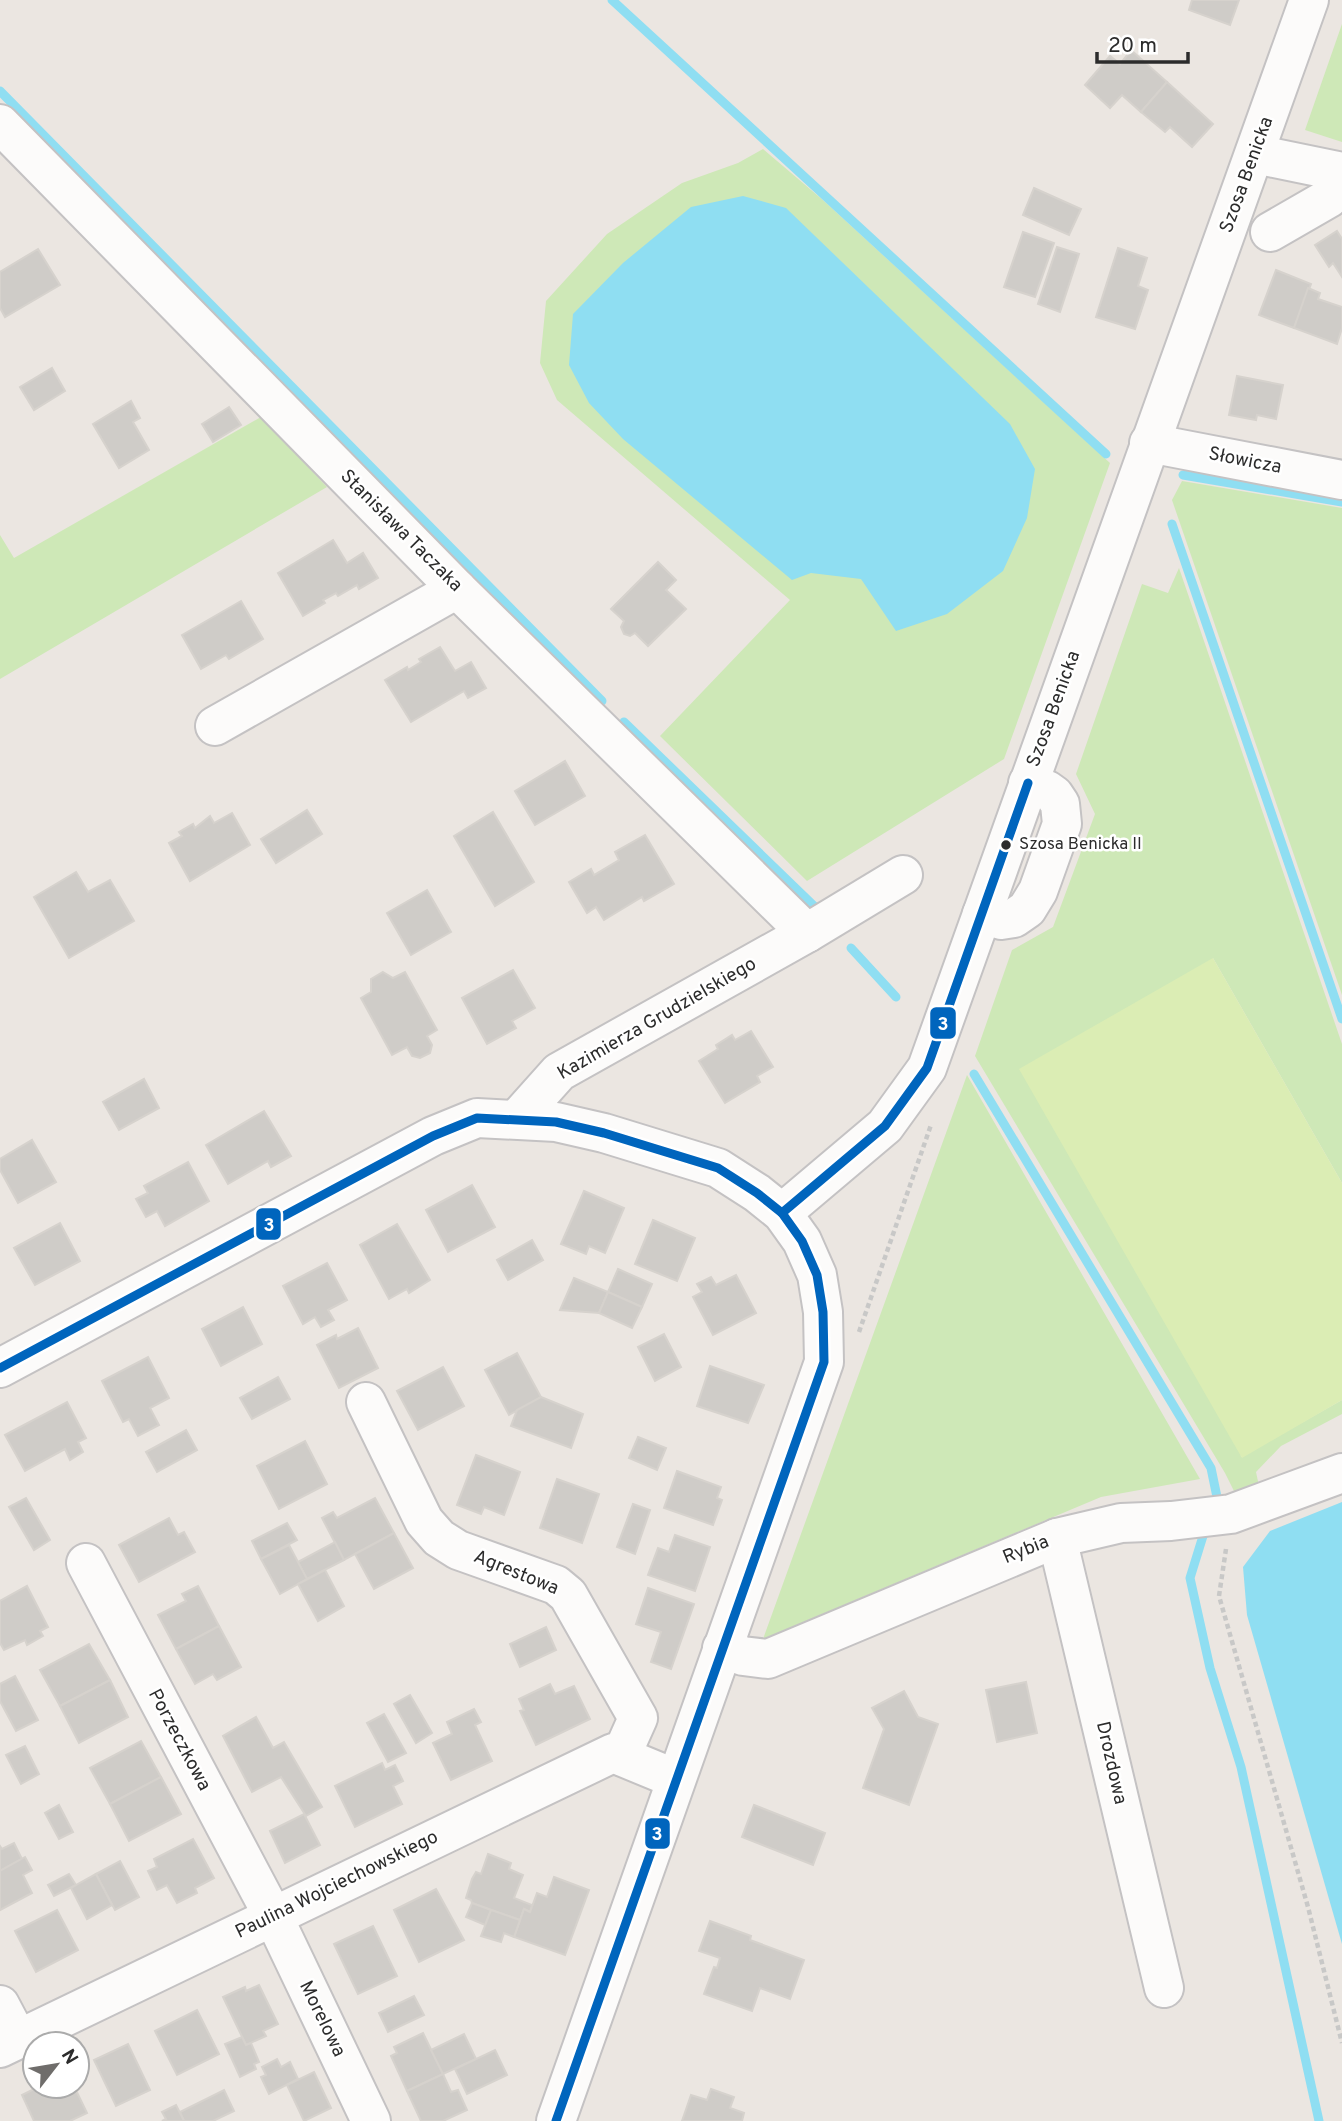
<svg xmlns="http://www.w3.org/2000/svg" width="1342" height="2121" viewBox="0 0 1342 2121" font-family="Overpass,sans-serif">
<rect width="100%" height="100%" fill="#ebe6e1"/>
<!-- green -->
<g fill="#cee8b7">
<polygon points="1342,24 1342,142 1305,130"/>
<polygon points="763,149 824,201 1110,463 1004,759 807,881 660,736 790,600 557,400 540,363 546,301 607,234 682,183 738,163"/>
<polygon points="261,417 327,487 0,679 0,535 14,558"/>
<polygon points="1182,481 1342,508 1342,995 1172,500"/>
<polygon points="1179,568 1342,1044 1342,1183 1213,958 1241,1457 1342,1400 1342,1414 1281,1446 1256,1472 1259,1486 1236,1495 1225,1473 975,1056 1012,950 1053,927 1095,814 1076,774 1142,584 1168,593"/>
<polygon points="967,1075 1200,1479 1101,1497 763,1639"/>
</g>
<!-- pitch -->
<polygon fill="#dbedb4" points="1213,958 1342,1183 1342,1400 1242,1458 1019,1069"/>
<!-- water -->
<g fill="#8fdef2">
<polygon points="743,196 786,208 1010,424 1035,469 1027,518 1003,571 947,614 896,631 861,579 811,573 792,580 623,439 589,403 569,365 573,314 623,263 691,207"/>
<polygon points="1342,1502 1342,1944 1247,1615 1243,1567 1270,1531"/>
</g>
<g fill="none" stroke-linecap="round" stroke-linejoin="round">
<!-- stream -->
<g stroke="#8fdef2" stroke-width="9">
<polyline points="612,0 1106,454"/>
<polyline points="0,91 602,701"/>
<polyline points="1183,475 1342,502"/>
<polyline points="1172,524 1342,1019"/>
<polyline points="624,722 815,907"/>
<polyline points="851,948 896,997"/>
<polyline points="974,1074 1211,1468 1217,1497"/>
<polyline points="1203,1536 1190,1578 1210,1668 1241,1767 1319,2121"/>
</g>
</g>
<!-- building -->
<g fill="#cfccc8" stroke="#d6d2cd" stroke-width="2">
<polygon points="1192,0 1239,0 1230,25 1189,10"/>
<polygon points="1131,50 1167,82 1141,112 1122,95 1110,108 1085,85 1110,56 1120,64"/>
<polygon points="1167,82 1213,124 1192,147 1170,127 1165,132 1141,112"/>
<polygon points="1034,188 1081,209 1069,235 1023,215"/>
<polygon points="1337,231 1342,239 1342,277 1333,263 1329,267 1315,245"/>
<polygon points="1023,232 1054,243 1035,297 1004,287"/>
<polygon points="1057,247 1079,254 1060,312 1038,304"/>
<polygon points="1118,248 1147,258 1138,286 1148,290 1135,329 1096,317"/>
<polygon points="38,249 60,285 5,317 0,308 0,272"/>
<polygon points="1276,270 1311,284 1294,328 1259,315"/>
<polygon points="1308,288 1320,293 1318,299 1342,307 1342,328 1337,344 1294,328"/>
<polygon points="52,368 65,391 34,410 20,387"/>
<polygon points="1237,376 1283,385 1276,419 1257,415 1256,420 1229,415"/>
<polygon points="131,401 140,418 133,422 149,450 119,468 93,424"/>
<polygon points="229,407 241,425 213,442 202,424"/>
<polygon points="333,540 347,563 363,553 378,578 359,589 357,585 338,596 336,593 323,600 325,603 303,616 278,573"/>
<polygon points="658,562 676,580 666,590 686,609 648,646 635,633 630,636 624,634 621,627 624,621 611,609"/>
<polygon points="241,601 263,639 229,659 226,655 201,669 182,635"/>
<polygon points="440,647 455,671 471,662 486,688 468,698 464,691 411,722 385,680 407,667 408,670 421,662 419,659"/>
<polygon points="565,761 585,796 535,825 515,791"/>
<polygon points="307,810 322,834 276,863 261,839"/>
<polygon points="493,812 534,882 495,906 454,836"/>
<polygon points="232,813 250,845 190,881 169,843 182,836 179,832 193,824 195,828 210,816 214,823"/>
<polygon points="645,835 674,884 644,901 642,897 604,920 596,907 587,913 569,882 591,869 594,875 619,860 615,852"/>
<polygon points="76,872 88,892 110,880 134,921 69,958 34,897"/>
<polygon points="427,890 451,932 411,955 387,913"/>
<polygon points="513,970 535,1008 512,1021 516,1028 487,1044 462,998"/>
<polygon points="383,972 393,978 405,972 437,1030 427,1036 432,1045 430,1053 420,1058 412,1056 407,1047 392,1055 361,998 371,992 371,979"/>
<polygon points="751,1031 773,1067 757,1076 760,1082 725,1103 699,1061 718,1049 716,1045 732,1035 735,1040"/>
<polygon points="144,1079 159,1108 119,1130 103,1102"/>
<polygon points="264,1111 291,1156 271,1167 268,1161 228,1184 206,1145"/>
<polygon points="32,1140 56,1182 18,1203 0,1170 0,1159"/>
<polygon points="188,1162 209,1201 165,1226 157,1211 146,1217 136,1199 148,1193 144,1186"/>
<polygon points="472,1185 495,1227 448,1252 426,1210"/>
<polygon points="584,1191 624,1208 605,1253 589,1246 586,1254 561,1244"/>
<polygon points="653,1220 695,1238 677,1281 635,1264"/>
<polygon points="60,1223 80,1261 35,1285 14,1248"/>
<polygon points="397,1224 430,1280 409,1293 407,1289 389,1299 360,1245"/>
<polygon points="532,1240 543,1260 508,1280 497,1260"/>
<polygon points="327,1263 347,1300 328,1310 334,1320 321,1327 315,1317 303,1324 283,1286"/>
<polygon points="618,1269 652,1284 642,1307 608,1292"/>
<polygon points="736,1275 756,1313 713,1335 693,1297 702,1292 697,1284 711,1277 716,1285"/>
<polygon points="574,1278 608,1292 599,1313 560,1310"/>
<polygon points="608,1292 642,1307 632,1328 599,1313"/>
<polygon points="243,1307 262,1344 221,1366 202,1329"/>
<polygon points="358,1328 378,1368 339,1388 317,1345 336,1335 337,1339"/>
<polygon points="664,1334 681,1367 655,1381 638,1347"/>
<polygon points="517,1353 541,1397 509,1415 485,1370"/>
<polygon points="148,1357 169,1398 150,1408 159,1425 138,1436 129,1419 123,1422 102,1381"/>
<polygon points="710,1366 764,1385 748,1423 697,1406"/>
<polygon points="443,1367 464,1406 418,1430 397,1391"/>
<polygon points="278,1377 290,1399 252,1419 240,1398"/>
<polygon points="541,1397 583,1414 571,1448 511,1426 517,1410"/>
<polygon points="67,1402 86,1438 78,1442 83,1452 70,1460 65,1449 25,1471 5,1435"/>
<polygon points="186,1430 197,1450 157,1472 146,1452"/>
<polygon points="638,1437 666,1448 657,1470 629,1458"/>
<polygon points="305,1441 327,1484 279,1509 257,1466"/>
<polygon points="476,1455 520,1472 504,1515 484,1507 481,1514 457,1505"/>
<polygon points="677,1471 721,1487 717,1498 722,1500 713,1525 664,1508"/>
<polygon points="557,1479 599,1494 582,1543 540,1528"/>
<polygon points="26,1498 50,1540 34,1550 9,1507"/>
<polygon points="375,1498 394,1533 344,1560 322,1518 333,1512 337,1518"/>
<polygon points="633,1504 650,1510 635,1554 617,1547"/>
<polygon points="169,1518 178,1535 184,1532 195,1552 139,1582 119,1545"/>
<polygon points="287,1523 297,1540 261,1559 252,1541"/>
<polygon points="394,1533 413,1568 374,1589 355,1554"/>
<polygon points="675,1535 710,1547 695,1591 648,1575 658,1548 669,1552"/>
<polygon points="335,1542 344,1560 307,1579 298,1562"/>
<polygon points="289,1545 307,1579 280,1594 261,1559"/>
<polygon points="325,1570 344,1606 318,1621 298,1584"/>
<polygon points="27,1586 48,1627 40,1631 43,1636 27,1645 25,1640 4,1650 0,1643 0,1601"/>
<polygon points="198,1586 219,1626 176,1649 158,1615 186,1601 182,1594"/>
<polygon points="648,1588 694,1604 671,1669 651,1662 661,1632 636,1624"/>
<polygon points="219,1626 241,1667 217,1680 213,1674 195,1684 176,1649"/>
<polygon points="546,1627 556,1650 520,1667 510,1644"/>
<polygon points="89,1644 110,1680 60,1706 40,1670"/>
<polygon points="15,1676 38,1720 16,1731 0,1701 0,1684"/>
<polygon points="110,1680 128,1717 79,1743 60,1706"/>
<polygon points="1026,1682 1037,1733 997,1742 986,1690"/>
<polygon points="550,1684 555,1694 574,1686 590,1719 536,1745 520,1711 524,1710 519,1699"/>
<polygon points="904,1691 918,1717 938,1724 909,1805 863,1788 884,1729 872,1708"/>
<polygon points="410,1695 432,1733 416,1743 394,1704"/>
<polygon points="474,1709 481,1722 475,1725 492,1761 451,1780 433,1743 452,1734 447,1722"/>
<polygon points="384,1714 406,1753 388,1762 367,1723"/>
<polygon points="256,1717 273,1748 284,1742 322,1807 306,1816 281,1777 252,1792 223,1736"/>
<polygon points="141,1741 161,1777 110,1804 90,1768"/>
<polygon points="25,1746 39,1774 21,1784 6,1755"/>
<polygon points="382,1763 385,1770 395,1765 403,1781 393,1786 402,1804 355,1827 335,1786"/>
<polygon points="161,1777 181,1814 129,1841 110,1804"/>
<polygon points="59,1805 73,1832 59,1839 45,1813"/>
<polygon points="754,1805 825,1833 813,1865 742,1837"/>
<polygon points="304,1814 320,1845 285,1863 270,1831"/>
<polygon points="193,1839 214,1878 195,1888 197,1893 177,1903 167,1885 157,1890 148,1871 157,1867 154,1859"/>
<polygon points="14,1843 22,1859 0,1871 0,1846 2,1849"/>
<polygon points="488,1854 511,1863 509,1869 523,1875 514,1898 532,1905 530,1912 524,1909 520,1920 472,1903 471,1900 466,1898 472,1879 476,1872 481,1874"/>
<polygon points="25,1857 32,1870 23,1875 32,1893 0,1910 0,1871"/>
<polygon points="120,1861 139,1897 115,1910 96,1874"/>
<polygon points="69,1874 76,1885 54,1896 48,1885"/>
<polygon points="96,1874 112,1905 87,1919 71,1888"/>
<polygon points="554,1877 589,1890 565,1955 514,1937 524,1909 530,1912 537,1893 547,1897"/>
<polygon points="436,1889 464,1940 419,1962 394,1910"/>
<polygon points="472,1903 491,1910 485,1925 466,1917"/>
<polygon points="57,1910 78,1950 36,1972 15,1931"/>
<polygon points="491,1910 520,1920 514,1937 504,1933 501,1942 481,1936"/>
<polygon points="710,1921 751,1936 750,1940 804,1960 790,1999 760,1988 752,2011 704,1994 714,1967 717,1968 720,1958 699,1951"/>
<polygon points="373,1926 397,1976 358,1994 334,1944"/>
<polygon points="259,1985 278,2024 263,2031 266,2036 246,2045 223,1997 245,1987 246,1991"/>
<polygon points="414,1996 424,2015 388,2032 379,2013"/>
<polygon points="197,2010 219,2054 177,2075 155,2031"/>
<polygon points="423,2033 443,2074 407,2091 391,2056 397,2053 394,2047"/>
<polygon points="464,2034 476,2059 443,2074 431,2050"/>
<polygon points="242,2037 246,2045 251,2043 259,2062 254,2064 256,2069 240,2077 225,2044"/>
<polygon points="128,2044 150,2090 116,2106 94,2060"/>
<polygon points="495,2050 507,2075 467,2094 455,2069"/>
<polygon points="277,2059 281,2067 290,2062 298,2079 269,2094 261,2077 266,2075 262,2067"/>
<polygon points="314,2072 331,2108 304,2121 287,2085"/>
<polygon points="443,2074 451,2092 458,2090 467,2110 443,2121 421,2121 407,2091"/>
<polygon points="40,2086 74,2086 87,2113 70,2121 34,2121 22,2095"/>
<polygon points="711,2089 734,2097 730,2108 744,2113 742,2121 682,2121 691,2095 707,2100"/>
<polygon points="224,2090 234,2111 213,2121 184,2121 180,2112"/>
<polygon points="176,2105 184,2121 162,2121 166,2119 162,2112"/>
</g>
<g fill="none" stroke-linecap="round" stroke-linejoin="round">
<!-- minor casing -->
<g stroke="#c4c2c3" stroke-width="42">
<g id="minor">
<polyline points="0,124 457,589 807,933"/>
<polyline points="1255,154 1342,172"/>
<polyline points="1270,232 1329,198 1342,180"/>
<polyline points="1149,443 1342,480"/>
<polyline points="215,726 457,589"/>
<polyline points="982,914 1001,920 1014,918 1027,909 1038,891 1062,824 1060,804 1054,795 1047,790 1028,783"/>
<polyline points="517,1119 559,1072 807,933 903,875"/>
<polyline points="782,1213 885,1126 927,1068 1309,0"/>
<polyline points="0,1368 433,1136 477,1118 556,1122 604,1133 718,1168 757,1193 782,1213 802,1241 817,1275 823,1312 824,1362 556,2121"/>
<polyline points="366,1402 424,1521 439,1538 458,1550 556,1585 568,1595 638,1718 621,1756"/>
<polyline points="1057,1538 1164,1988"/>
<polyline points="86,1563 273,1916 371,2121"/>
<polyline points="722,1648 743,1656 768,1659 1057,1538 1121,1523 1171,1521 1231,1514 1342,1473"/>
<polyline points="0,2005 18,2039"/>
<polyline points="0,2048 613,1753 676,1779"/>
</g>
</g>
<!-- path -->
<g stroke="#c8c8c7" stroke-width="4.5" stroke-dasharray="5 3.5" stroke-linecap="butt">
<polyline points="859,1332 931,1125"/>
<polyline points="1226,1549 1219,1596 1308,1907 1342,2043"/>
</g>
<!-- minor -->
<use href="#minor" stroke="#fcfbfa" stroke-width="38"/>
<!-- bus-1 casing -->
<g stroke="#fff" stroke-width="14">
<g id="bus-1">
<polyline points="782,1213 885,1126 927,1068 1028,783"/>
<polyline points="0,1368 433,1136 477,1118 556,1122 604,1133 718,1168 757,1193 782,1213 802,1241 817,1275 823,1312 824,1362 556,2121"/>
</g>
</g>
<!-- bus-1 -->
<use href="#bus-1" stroke="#0065bd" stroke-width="9"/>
</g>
<!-- markers -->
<circle fill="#2c2c2c" stroke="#fff" stroke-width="2.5" cx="1006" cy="845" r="6"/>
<g text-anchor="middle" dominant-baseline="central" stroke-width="5" stroke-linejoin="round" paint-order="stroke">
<!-- bus labels -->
<g font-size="17" fill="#2c2c2c" stroke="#fff" text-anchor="start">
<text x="1019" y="845">Szosa Benicka II</text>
</g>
<!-- street labels -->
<g font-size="19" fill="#2c2c2c" stroke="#fff">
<text transform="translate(1247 175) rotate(-70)">Szosa Benicka</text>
<text transform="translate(1245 461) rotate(11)">Słowicza</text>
<text transform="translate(401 531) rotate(45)">Stanisława Taczaka</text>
<text transform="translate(1054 709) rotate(-70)">Szosa Benicka</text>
<text transform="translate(657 1019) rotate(-30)">Kazimierza Grudzielskiego</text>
<text transform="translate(1026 1550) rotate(-22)">Rybia</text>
<text transform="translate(516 1573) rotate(22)">Agrestowa</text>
<text transform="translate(179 1740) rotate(62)">Porzeczkowa</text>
<text transform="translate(1111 1763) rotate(77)">Drozdowa</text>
<text transform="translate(337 1885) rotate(-26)">Paulina Wojciechowskiego</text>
<text transform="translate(322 2019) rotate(64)">Morelowa</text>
</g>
</g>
<g stroke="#fff" stroke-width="2.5">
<rect x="929" y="1006" width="28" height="34" rx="7" fill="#0065bd"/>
<rect x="255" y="1207" width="27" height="34" rx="7" fill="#0065bd"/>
<rect x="644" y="1817" width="27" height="33" rx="7" fill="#0065bd"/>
</g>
<g font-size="19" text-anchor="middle" font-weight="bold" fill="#fff">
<text x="943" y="1030">3</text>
<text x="269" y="1231">3</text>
<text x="657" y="1840">3</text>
</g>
<!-- north arrow -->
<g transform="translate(56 2065) rotate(59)"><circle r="33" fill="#ffffff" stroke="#ababab" stroke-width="2"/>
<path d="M0-5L12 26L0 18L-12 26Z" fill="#6f6d6b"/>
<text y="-10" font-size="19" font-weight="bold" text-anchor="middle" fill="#2c2c2c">N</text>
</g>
<!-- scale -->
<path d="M1097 52v10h91v-10" fill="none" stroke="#2c2c2c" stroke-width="3.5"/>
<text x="1108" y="52" font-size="21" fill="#2c2c2c" stroke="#ffffff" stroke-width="5" paint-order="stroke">20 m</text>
</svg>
